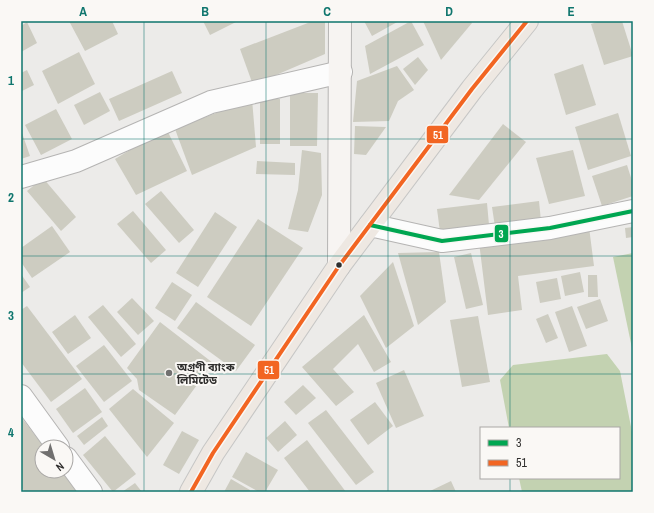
<svg xmlns="http://www.w3.org/2000/svg" width="654" height="513" viewBox="0 0 654 513" font-family="'Archivo Narrow','Noto Sans Bengali',sans-serif">
<rect width="100%" height="100%" fill="#ecebe9"/>
<!-- water -->
<g fill="#c3d2b1">
<polygon points="633,253 633,353 613,257"/>
<polygon points="607,354 620,371 633,437 633,492 522,492 519,478 619,478 619,428 509,428 500,380 513,365"/>
</g>
<!-- building -->
<g fill="#cdccc1">
<polygon points="69,21 112,21 118,34 85,51"/>
<polygon points="203,21 238,21 210,35"/>
<polygon points="313,21 325,21 325,54 253,85 240,49"/>
<polygon points="364,21 399,21 372,36"/>
<polygon points="411,21 424,45 370,74 365,46"/>
<polygon points="423,21 470,21 472,23 441,60"/>
<polygon points="600,21 622,21 633,56 604,65 591,24"/>
<polygon points="27,22 37,43 21,52 21,26"/>
<polygon points="79,52 95,84 58,104 42,71"/>
<polygon points="418,57 428,70 415,85 403,69"/>
<polygon points="583,64 596,105 566,115 554,74"/>
<polygon points="397,66 414,90 398,101 389,121 353,122 357,81"/>
<polygon points="27,70 34,85 22,91 21,73"/>
<polygon points="172,71 182,93 119,121 109,99"/>
<polygon points="100,92 110,111 84,125 74,105"/>
<polygon points="290,93 318,93 317,146 290,146"/>
<polygon points="252,99 256,147 192,175 175,129"/>
<rect x="260" y="99" width="20" height="45"/>
<polygon points="56,109 72,139 41,155 25,125"/>
<polygon points="618,113 631,156 588,170 575,127"/>
<polygon points="503,124 526,142 479,200 449,195"/>
<polygon points="355,126 386,127 366,155 354,154"/>
<polygon points="166,128 187,171 136,195 115,159"/>
<polygon points="21,130 30,156 21,159"/>
<polygon points="302,150 321,153 322,195 308,232 288,229 298,190"/>
<polygon points="573,150 585,196 549,204 536,158"/>
<polygon points="257,161 295,163 295,175 256,174"/>
<polygon points="627,165 633,184 633,196 602,206 592,176"/>
<polygon points="43,178 76,217 61,231 27,191"/>
<polygon points="161,191 194,230 179,243 145,204"/>
<polygon points="539,201 541,221 495,227 492,207"/>
<polygon points="487,203 489,225 440,232 437,209"/>
<polygon points="133,211 166,250 151,263 117,224"/>
<polygon points="215,212 237,227 198,287 176,273"/>
<polygon points="258,219 303,248 251,326 207,297"/>
<polygon points="52,226 70,252 32,278 21,262 21,248"/>
<polygon points="589,227 594,266 518,276 522,310 488,315 479,242"/>
<polygon points="633,227 633,237 626,238 625,228"/>
<polygon points="439,252 446,302 418,325 398,253"/>
<polygon points="471,253 483,305 466,309 454,257"/>
<polygon points="393,262 414,326 386,348 360,296"/>
<polygon points="580,272 584,292 565,296 561,276"/>
<polygon points="21,274 30,287 21,293"/>
<polygon points="588,275 597,275 598,297 588,297"/>
<polygon points="557,278 561,299 540,303 536,282"/>
<polygon points="172,282 192,295 175,321 155,308"/>
<polygon points="132,298 154,321 138,335 117,312"/>
<polygon points="600,299 608,321 586,329 577,307"/>
<polygon points="196,302 255,345 236,371 177,328"/>
<polygon points="103,305 136,344 121,357 88,317"/>
<polygon points="27,306 82,379 51,402 21,362 21,310"/>
<polygon points="572,306 587,346 569,352 555,312"/>
<polygon points="548,314 558,338 546,343 536,319"/>
<polygon points="75,315 91,338 68,354 52,332"/>
<polygon points="364,315 391,362 374,372 358,344 333,369 354,392 336,406 302,367"/>
<polygon points="478,316 490,382 462,387 450,320"/>
<polygon points="160,322 213,363 175,415 139,390 137,379 127,368"/>
<polygon points="104,345 132,381 104,402 76,366"/>
<polygon points="404,370 424,416 396,428 376,383"/>
<polygon points="303,385 316,398 296,415 284,402"/>
<polygon points="85,388 102,412 73,433 56,409"/>
<polygon points="133,389 174,423 147,457 109,409"/>
<polygon points="375,402 393,426 368,445 350,420"/>
<polygon points="326,410 374,472 356,485 308,423"/>
<polygon points="21,417 44,447 42,447 42,471 62,471 78,492 25,492 21,487"/>
<polygon points="102,417 108,426 84,445 77,436"/>
<polygon points="285,421 297,435 278,452 266,438"/>
<polygon points="182,431 199,440 179,474 163,465"/>
<polygon points="105,436 136,474 113,492 83,455"/>
<polygon points="307,440 346,492 310,492 284,458"/>
<polygon points="246,452 278,470 265,492 259,492 232,477"/>
<polygon points="231,479 250,490 249,492 224,492"/>
<polygon points="451,481 456,492 428,492"/>
<polygon points="135,483 142,492 122,492"/>
</g>
<g fill="none" stroke-linecap="round" stroke-linejoin="round">
<!-- minor casing -->
<g stroke="#b5b4b3" stroke-width="24">
<g id="minor">
<polyline points="21,177 76,161 211,102 341,72"/>
<polyline points="370,225 442,241 550,228 633,211"/>
<polyline points="21,396 58,447"/>
<polyline points="66,458 91,492"/>
</g>
</g>
<!-- secondary casing -->
<g stroke="#b5b4b3" stroke-width="24">
<polyline id="secondary" points="339,266 340,21"/>
</g>
<!-- trunk casing -->
<g stroke="#c6c6c5" stroke-width="24">
<polyline id="trunk" points="191,492 213,453 339,266 472,89 527,21"/>
</g>
<!-- minor -->
<use href="#minor" stroke="#fcfcfc" stroke-width="22"/>
<!-- secondary -->
<use href="#secondary" stroke="#f7f4f2" stroke-width="22"/>
<!-- trunk -->
<use href="#trunk" stroke="#eee8e2" stroke-width="22"/>
<!-- bus-1 casing -->
<g stroke="#faf8f5" stroke-width="7">
<polyline id="bus-1" points="370,225 442,241 550,228 633,211"/>
</g>
<!-- bus-2 casing -->
<g stroke="#faf8f5" stroke-width="7">
<polyline id="bus-2" points="191,492 213,453 339,266 472,89 527,21"/>
</g>
<!-- bus-1 -->
<use href="#bus-1" stroke="#00a651" stroke-width="4"/>
<!-- bus-2 -->
<use href="#bus-2" stroke="#f26522" stroke-width="4"/>
</g>
<!-- grid -->
<path fill="none" stroke="#0f766e" stroke-width="1" stroke-opacity="0.55" d="M 144,21 L 144,492M 266,21 L 266,492M 388,21 L 388,492M 510,21 L 510,428M 21,139 L 633,139M 21,256 L 633,256M 21,374 L 633,374M 510,478 L 510,492"/>
<!-- markers -->
<circle fill="#2f2e2d" stroke="#faf8f5" stroke-width="1.5" cx="339" cy="265" r="3.5"/>
<circle fill="#71706f" stroke="#faf8f5" stroke-width="1.5" cx="169" cy="373" r="4"/>
<g text-anchor="middle" dominant-baseline="central" stroke-width="4" stroke-linejoin="round" paint-order="stroke">
<!-- poi labels -->
<g font-size="11" font-weight="bold" fill="#2f2e2d" stroke="#faf8f5" text-anchor="start">
<text x="177" y="367">অগ্রণী ব্যাংক<tspan x="177" dy="13">লিমিটেড</tspan></text>
</g>
</g>
<g stroke="#faf8f5" stroke-width="1.5">
<rect x="426" y="125" width="23" height="19" rx="4" fill="#f26522"/>
<rect x="494" y="224" width="15" height="19" rx="4" fill="#00a651"/>
<rect x="257" y="360" width="23" height="20" rx="4" fill="#f26522"/>
</g>
<g font-size="11" text-anchor="middle" font-weight="bold" fill="#fff">
<text x="438" y="139">51</text>
<text x="501" y="238">3</text>
<text x="269" y="374">51</text>
</g>
<!-- border -->
<rect width="654" height="513" fill="none" stroke="#faf8f5" stroke-width="44"/>
<!-- legend -->
<rect x="480" y="427" width="140" height="52" fill="#faf8f5" stroke="#a9a7a5"/>
<rect x="488" y="440" width="20" height="6" fill="#00a651" stroke="#a9a7a5"/>
<text x="516" y="447" font-size="12" fill="#2f2e2d">3</text>
<rect x="488" y="460" width="20" height="6" fill="#f26522" stroke="#a9a7a5"/>
<text x="516" y="467" font-size="12" fill="#2f2e2d">51</text>
<!-- north arrow -->
<g transform="translate(54 459) rotate(142)"><circle r="19" fill="#faf8f5" stroke="#a9a7a5"/>
<path d="M0-3L7 15L0 10L-7 15Z" fill="#71706f"/>
<text y="-6" font-size="11" font-weight="bold" text-anchor="middle" fill="#2f2e2d">N</text>
</g>
<rect x="22" y="22" width="610" height="469" fill="none" stroke="#0f766e" stroke-width="1.5"/>
<g font-size="13" text-anchor="middle" font-weight="bold" fill="#0f766e">
<text x="83" y="16">A</text>
<text x="205" y="16">B</text>
<text x="327" y="16">C</text>
<text x="449" y="16">D</text>
<text x="571" y="16">E</text>
<text x="11" y="85">1</text>
<text x="11" y="202">2</text>
<text x="11" y="320">3</text>
<text x="11" y="437">4</text>
</g>
</svg>
